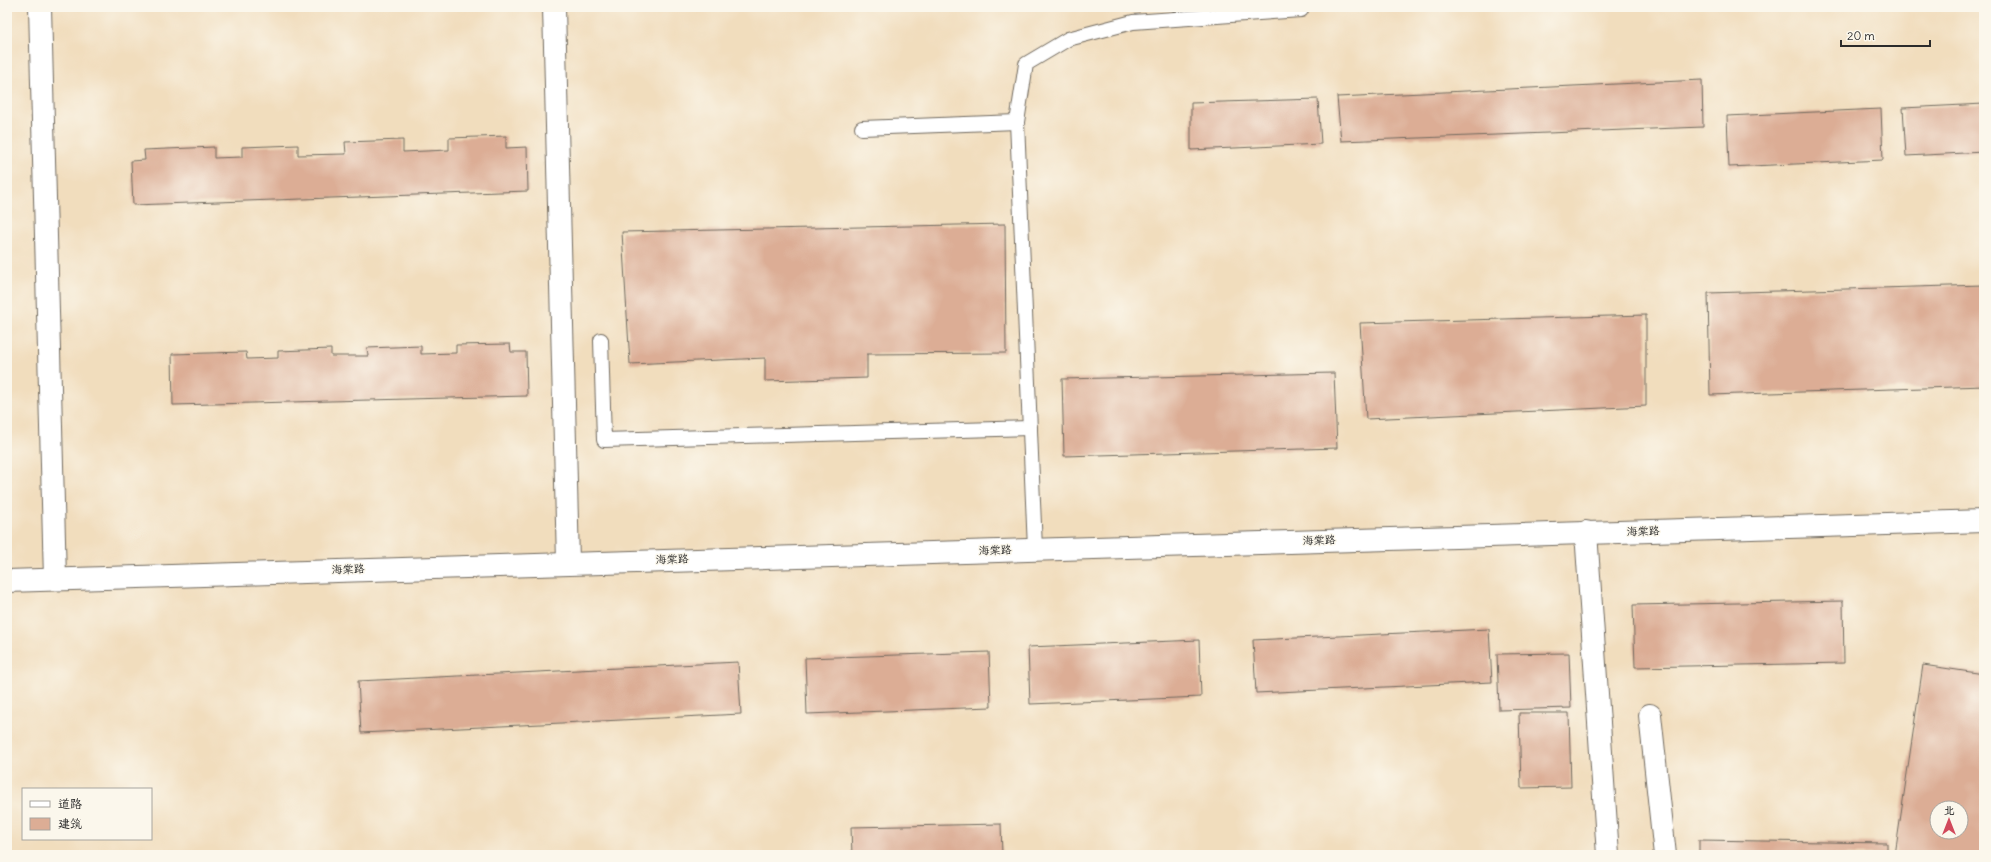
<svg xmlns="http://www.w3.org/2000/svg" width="1991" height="862" viewBox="0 0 1991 862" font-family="Delius,'LXGW WenKai TC',sans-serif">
<rect width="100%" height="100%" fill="#fbf7ec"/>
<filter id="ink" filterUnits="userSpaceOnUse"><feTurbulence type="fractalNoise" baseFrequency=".025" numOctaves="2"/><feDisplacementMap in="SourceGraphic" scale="8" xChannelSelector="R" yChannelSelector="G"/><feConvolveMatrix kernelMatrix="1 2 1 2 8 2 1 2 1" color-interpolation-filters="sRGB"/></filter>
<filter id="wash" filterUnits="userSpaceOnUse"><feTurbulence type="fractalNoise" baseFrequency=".012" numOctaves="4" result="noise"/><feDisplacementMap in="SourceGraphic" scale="16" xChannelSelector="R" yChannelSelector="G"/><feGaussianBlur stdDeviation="0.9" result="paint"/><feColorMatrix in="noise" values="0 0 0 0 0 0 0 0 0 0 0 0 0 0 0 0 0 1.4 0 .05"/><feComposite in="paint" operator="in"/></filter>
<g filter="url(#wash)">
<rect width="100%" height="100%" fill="#f1ddbd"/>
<g id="blocks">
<!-- building -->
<g fill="#dcad95" fill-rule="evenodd">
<polygon points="1702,80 1703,127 1341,141 1337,97"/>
<polygon points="1318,99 1321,144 1191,150 1191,103"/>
<polygon points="1984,104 1984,152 1906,156 1903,108"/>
<polygon points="1881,109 1883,160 1729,167 1727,116"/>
<polygon points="506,136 506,148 527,147 528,191 133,205 131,161 145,160 144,150 214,147 214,158 242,157 242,147 298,145 298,155 346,154 345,142 403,140 403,152 449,150 449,138"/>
<polygon points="1005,224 1006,353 867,354 867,378 765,381 765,358 630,364 622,232"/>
<polygon points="1984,285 1984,386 1710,395 1708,293"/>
<polygon points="1646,315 1646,406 1366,419 1360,323"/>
<polygon points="510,344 511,352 526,352 527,396 173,405 172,354 246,352 247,359 278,358 278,351 331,349 331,356 368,356 367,348 421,346 421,354 456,353 456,345"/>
<polygon points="1334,373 1337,448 1064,456 1062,379"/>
<polygon points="1843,601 1844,663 1635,667 1633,605"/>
<polygon points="1489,629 1492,682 1256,693 1253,640"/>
<polygon points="1199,640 1201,697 1030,704 1028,647"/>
<polygon points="989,652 991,707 807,714 805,658"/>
<polygon points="1569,653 1571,708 1499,710 1497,654"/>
<polygon points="738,662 741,714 361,733 358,681"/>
<path d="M 1923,665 L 1984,674 L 1984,855 L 1895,855 ZM 1937,808 L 1961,808 L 1961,832 L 1937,832 Z"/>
<polygon points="1519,713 1569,713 1571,787 1521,788"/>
<polygon points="1001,824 1002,855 852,855 851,827"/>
<polygon points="1699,840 1887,843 1887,855 1699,855"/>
</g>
</g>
</g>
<g filter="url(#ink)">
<use href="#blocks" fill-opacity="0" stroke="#70695e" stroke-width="1"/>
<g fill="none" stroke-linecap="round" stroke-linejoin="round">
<!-- lane casing -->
<g stroke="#70695e" stroke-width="16">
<g id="lane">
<polyline points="862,128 1017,122"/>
<polyline points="601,340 604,440 1030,428"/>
<polyline points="1035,549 1017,122 1026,64 1068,39 1133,22 1301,10 1301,7"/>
</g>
</g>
<!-- street casing -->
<g stroke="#70695e" stroke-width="24">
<g id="street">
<polyline points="40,7 55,579"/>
<polyline points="554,7 568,562"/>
<polyline points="1586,532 1608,855"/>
<polyline points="1650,715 1665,855"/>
</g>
</g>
<!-- secondary casing -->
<g stroke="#70695e" stroke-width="24">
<polyline id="secondary" points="7,581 1984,521"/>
</g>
<!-- lane -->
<use href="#lane" stroke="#fff" stroke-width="14"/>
<!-- street -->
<use href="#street" stroke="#fff" stroke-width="22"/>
<!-- secondary -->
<use href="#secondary" stroke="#fff" stroke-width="22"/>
</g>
</g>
<g text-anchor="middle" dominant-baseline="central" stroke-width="3" stroke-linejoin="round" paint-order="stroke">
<!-- street labels -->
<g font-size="11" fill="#2b2b2b" stroke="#fbf7ec">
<text transform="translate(1643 531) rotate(-2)">海棠路</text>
<text transform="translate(1319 540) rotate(-2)">海棠路</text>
<text transform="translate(995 550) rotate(-2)">海棠路</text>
<text transform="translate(672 559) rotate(-2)">海棠路</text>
<text transform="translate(348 569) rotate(-2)">海棠路</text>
</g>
</g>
<!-- margin -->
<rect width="1991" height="862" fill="none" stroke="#fbf7ec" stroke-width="24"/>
<!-- legend -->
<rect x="22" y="788" width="130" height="52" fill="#fbf7ec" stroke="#a8a59f"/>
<rect x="30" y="801" width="20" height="6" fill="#ffffff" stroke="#a8a59f"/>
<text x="58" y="808" font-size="12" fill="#2b2b2b">道路</text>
<rect x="30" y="818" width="20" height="12" fill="#dcad95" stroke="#a8a59f"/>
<text x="58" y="828" font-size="12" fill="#2b2b2b">建筑</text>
<!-- north arrow -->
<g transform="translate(1949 820)"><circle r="19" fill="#fbf7ec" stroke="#a8a59f"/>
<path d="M0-3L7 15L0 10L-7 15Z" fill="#d1495b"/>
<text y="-6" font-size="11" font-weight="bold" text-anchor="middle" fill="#2b2b2b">北</text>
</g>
<!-- scale -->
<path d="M1841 40v6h89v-6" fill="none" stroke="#2b2b2b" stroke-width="2"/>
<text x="1847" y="40" font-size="12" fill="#2b2b2b" stroke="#fbf7ec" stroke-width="3" paint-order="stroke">20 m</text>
</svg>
